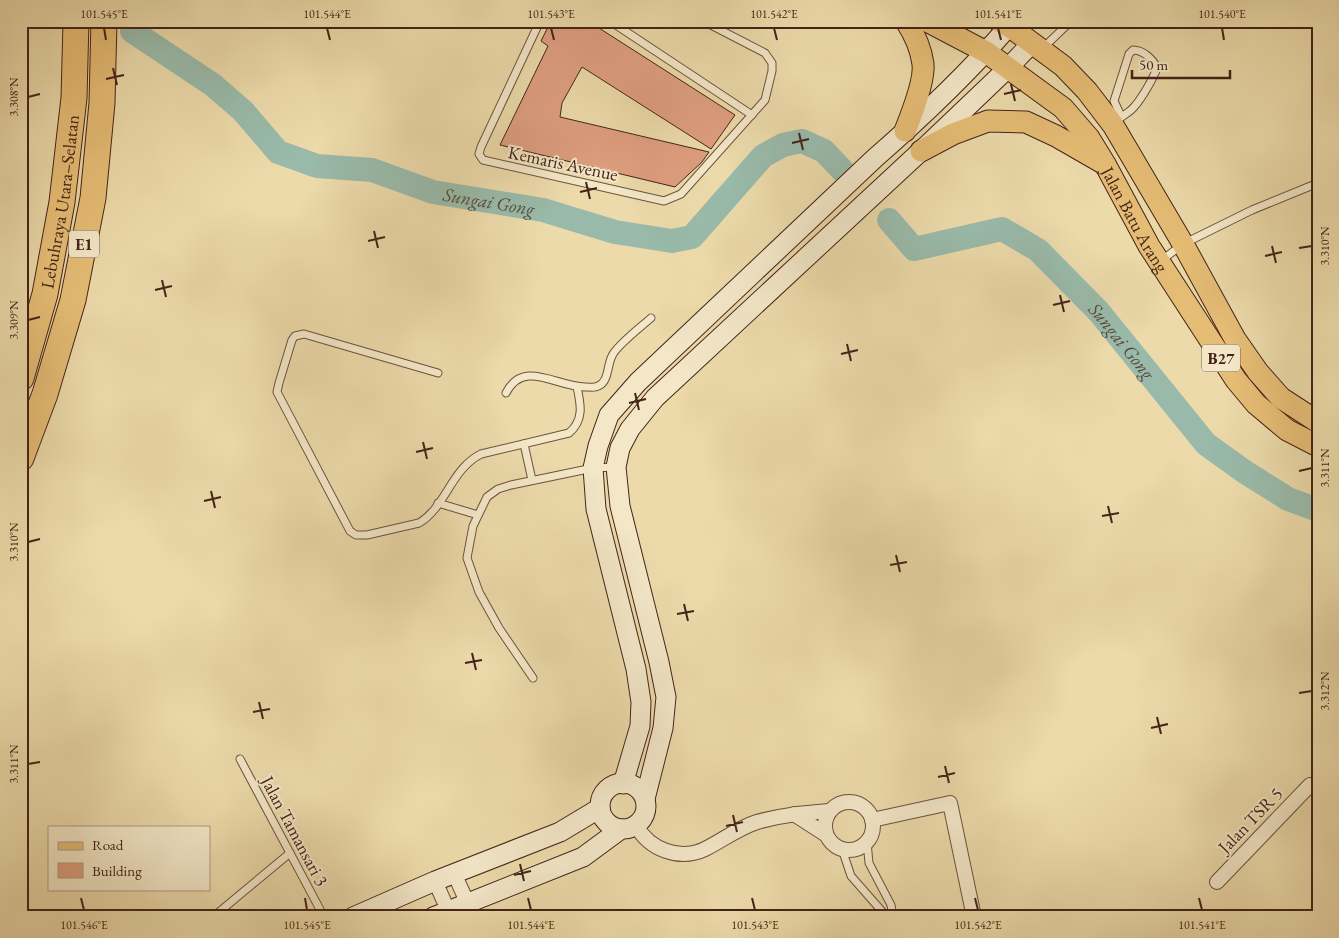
<svg xmlns="http://www.w3.org/2000/svg" width="1339" height="938" viewBox="0 0 1339 938" font-family="'EB Garamond',serif">
<rect width="100%" height="100%" fill="#ecdaaa"/>
<filter id="stains"><feTurbulence type="fractalNoise" baseFrequency=".004" numOctaves="4"/><feColorMatrix values="0 0 0 0 .2 0 0 0 0 .09 0 0 0 0 .02 0 0 0 .5 -.17"/></filter>
<radialGradient id="worn" r=".72"><stop offset=".6" stop-color="#630" stop-opacity="0"/><stop offset="1" stop-color="#630" stop-opacity=".3"/></radialGradient>
<g fill="none" stroke-linecap="round" stroke-linejoin="round">
<!-- river -->
<g stroke="#99baaa" stroke-width="24">
<path id="s1" d="M 132,31 L 213,85 L 243,111 L 278,152 L 317,166 L 372,170 L 433,192 L 543,210 L 615,232 L 672,241 L 692,237 L 763,156 L 783,145 L 802,141 L 824,151 L 842,170"/>
<path id="s2" d="M 889,220 L 914,249 L 1002,229 L 1038,250 L 1099,312 L 1206,444 L 1245,472 L 1288,499 L 1318,510"/>
</g>
</g>
<!-- building -->
<polygon fill="#de9e80" stroke="#432318" points="551,21 588,21 735,115 711,149 582,67 562,103 560,117 709,152 702,162 675,187 500,145 548,46 541,41"/>
<g fill="none" stroke-linecap="round" stroke-linejoin="round">
<!-- lane casing -->
<g stroke="#6d513c" stroke-width="9">
<g id="lane">
<polyline points="540,21 481,147 479,154 483,160 664,201 681,194 765,100 772,71 772,63 765,53 703,21"/>
<polyline points="610,21 752,115"/>
<polyline points="1043,48 1071,21"/>
<path d="M 1115,123 C 1121,116 1129,113 1134,107 C 1142,98 1153,79 1157,68 C 1153,59 1143,50 1133,50 L 1129,54 L 1114,101 L 1121,116"/>
<polyline points="1162,260 1183,244 1252,210 1318,183"/>
<path d="M 438,373 L 304,334 L 295,336 L 292,340 L 279,383 L 277,392 L 350,531 L 356,535 L 367,535 L 419,523 C 446,507 451,469 481,454 L 569,433 C 584,420 581,405 577,387"/>
<path d="M 506,393 C 524,358 558,388 586,387 C 590,387 595,388 598,386 C 609,382 607,365 612,356 C 616,346 642,326 651,318"/>
<polyline points="524,444 532,480"/>
<polyline points="438,503 478,515"/>
<polyline points="533,678 499,628 479,592 467,558 473,526 487,497 498,489 511,485 593,468 616,467"/>
<polyline points="240,759 324,917"/>
<polyline points="867,842 869,863 891,905 893,917"/>
<polyline points="842,849 851,876 887,917"/>
<polyline points="213,917 290,853"/>
</g>
</g>
<!-- street casing -->
<g stroke="#6d513c" stroke-width="16">
<g id="street">
<circle cx="849" cy="826" r="24"/>
<polyline points="794,814 825,834"/>
<polyline points="872,820 950,803 974,917"/>
<path d="M 636,825 C 649,850 680,861 705,849 C 723,840 738,828 757,822 C 781,815 804,813 829,811"/>
<polyline points="454,873 467,902 471,917"/>
<polyline points="435,881 451,917"/>
<polyline points="1217,882 1310,785 1318,787"/>
</g>
</g>
<!-- secondary casing -->
<g stroke="#432318" stroke-width="21">
<g id="secondary">
<circle cx="623" cy="806" r="23"/>
<path d="M 623,784 L 640,726 L 641,702 L 636,669 L 596,509 L 593,468 L 598,446 L 609,415 L 638,382 L 875,158 C 922,117 968,73 1009,26"/>
<polyline points="645,799 663,728 666,697 659,662 620,506 616,467 620,448 630,429 655,398 921,151 1008,68 1032,43"/>
<polyline points="353,917 435,881 560,832 600,808"/>
<polyline points="433,917 583,857 621,829"/>
</g>
</g>
<!-- primary casing -->
<g stroke="#432318" stroke-width="23">
<g id="primary">
<path id="s3" d="M 927,21 L 986,52 L 1063,108 L 1089,138 L 1105,164 L 1149,246 L 1236,380 L 1256,404 L 1287,430 L 1318,446"/>
<polyline points="999,21 1009,26 1063,66 1087,91 1113,125 1183,244 1235,339 1258,372 1281,398 1318,422"/>
<path d="M 905,131 C 911,116 925,80 923,64 C 921,48 915,35 906,21"/>
<polyline points="921,151 953,134 988,121 1026,122 1056,136 1103,163"/>
</g>
</g>
<!-- highway casing -->
<g stroke="#432318" stroke-width="27">
<g id="highway">
<path id="s4" d="M 21,378 L 45,294 L 62,202 L 74,98 L 76,21"/>
<polyline points="21,458 45,394 73,300 93,198 102,103 104,21"/>
</g>
</g>
<!-- lane -->
<use href="#lane" stroke="#f3e7c8" stroke-width="7"/>
<!-- street -->
<use href="#street" stroke="#f3e7c8" stroke-width="14"/>
<!-- secondary -->
<use href="#secondary" stroke="#f3e7c8" stroke-width="19"/>
<!-- primary -->
<use href="#primary" stroke="#e6bd75" stroke-width="21"/>
<!-- highway -->
<use href="#highway" stroke="#e6bd75" stroke-width="25"/>
</g>
<!-- ticks -->
<path fill="none" stroke="#432318" stroke-width="2" d="M 104,28 L 106,40M 327,28 L 330,40M 551,28 L 554,40M 774,28 L 777,40M 998,28 L 1001,40M 1222,28 L 1224,40M 113,68 L 117,85M 106,79 L 124,75M 1011,84 L 1015,101M 1004,94 L 1021,90M 28,97 L 40,94M 799,133 L 803,150M 792,143 L 809,139M 586,182 L 590,199M 580,192 L 597,188M 374,231 L 378,248M 368,241 L 385,237M 1272,246 L 1276,263M 1299,248 L 1312,246M 1265,256 L 1282,252M 162,280 L 166,297M 155,290 L 172,286M 1060,295 L 1064,312M 1053,305 L 1070,301M 28,320 L 40,317M 847,344 L 851,361M 841,354 L 858,350M 635,393 L 639,410M 629,403 L 646,399M 423,442 L 427,459M 416,452 L 433,448M 1299,471 L 1312,468M 211,491 L 215,508M 204,501 L 221,497M 1108,506 L 1112,523M 1102,516 L 1119,513M 28,542 L 40,539M 896,555 L 900,572M 890,565 L 907,562M 684,604 L 688,621M 677,614 L 694,611M 472,653 L 476,670M 465,663 L 482,660M 1299,693 L 1312,691M 259,702 L 263,719M 253,712 L 270,709M 1157,717 L 1161,734M 1151,728 L 1168,724M 28,764 L 40,762M 945,766 L 949,783M 938,777 L 955,773M 733,815 L 737,832M 726,826 L 743,822M 520,864 L 524,881M 514,875 L 531,871M 81,898 L 84,910M 305,898 L 307,910M 528,898 L 531,910M 752,898 L 755,910M 975,898 L 978,910M 1199,898 L 1202,910"/>
<g text-anchor="middle" dominant-baseline="central" stroke-width="4" stroke-linejoin="round" paint-order="stroke">
<!-- shield labels -->
<g fill="#f3e7c8" stroke="#785e4d" stroke-width="1">
<rect x="69" y="230.5" width="30" height="27" rx="4"/>
<rect x="1202" y="344.5" width="38" height="27" rx="4"/>
</g>
<g font-size="16" font-weight="bold" fill="#432318">
<text x="84" y="244">E1</text>
<text x="1221" y="358">B27</text>
</g>
<!-- street labels -->
<g font-size="18" fill="#432318" stroke="#f3e7c8">
<text transform="translate(563 163) rotate(12)">Kemaris Avenue</text>
<text stroke="none"><textPath href="#s4" startOffset="181">Lebuhraya Utara–Selatan</textPath></text>
<text stroke="none"><textPath href="#s3" startOffset="295">Jalan Batu Arang</textPath></text>
<text transform="translate(1250 820) rotate(-46)">Jalan TSR 5</text>
<text transform="translate(295 831) rotate(62)">Jalan Tamansari 3</text>
</g>
<!-- water labels -->
<g font-size="19" font-style="italic" fill="#58493c" stroke="#f3e7c8">
<text stroke="none"><textPath href="#s1" startOffset="409">Sungai Gong</textPath></text>
<text stroke="none"><textPath href="#s2" startOffset="294">Sungai Gong</textPath></text>
</g>
</g>
<!-- margin -->
<rect width="1339" height="938" fill="none" stroke="#ecdaaa" stroke-width="55"/>
<!-- legend -->
<rect x="48" y="826" width="162" height="65" fill="#f3e7c8" stroke="#ad9982"/>
<rect x="58" y="842" width="25" height="8" fill="#e6bd75" stroke="#ad9982"/>
<text x="92" y="850" font-size="15" fill="#432318">Road</text>
<rect x="58" y="863" width="25" height="15" fill="#de9e80" stroke="#ad9982"/>
<text x="92" y="876" font-size="15" fill="#432318">Building</text>
<!-- scale -->
<path d="M1132 70v8h98v-8" fill="none" stroke="#432318" stroke-width="2.5"/>
<text x="1139" y="70" font-size="15" fill="#432318" stroke="#f3e7c8" stroke-width="4" paint-order="stroke">50 m</text>
<rect x="28" y="28" width="1284" height="882" fill="none" stroke="#432318" stroke-width="2"/>
<g font-size="12" text-anchor="middle" fill="#432318">
<text x="104" y="18">101.545°E</text>
<text x="327" y="18">101.544°E</text>
<text x="551" y="18">101.543°E</text>
<text x="774" y="18">101.542°E</text>
<text x="998" y="18">101.541°E</text>
<text x="1222" y="18">101.540°E</text>
<text transform="translate(14 97) rotate(-90)" y="4">3.308°N</text>
<text transform="translate(1325 246) rotate(-90)" y="4">3.310°N</text>
<text transform="translate(14 320) rotate(-90)" y="4">3.309°N</text>
<text transform="translate(1325 468) rotate(-90)" y="4">3.311°N</text>
<text transform="translate(14 542) rotate(-90)" y="4">3.310°N</text>
<text transform="translate(1325 691) rotate(-90)" y="4">3.312°N</text>
<text transform="translate(14 764) rotate(-90)" y="4">3.311°N</text>
<text x="84" y="929">101.546°E</text>
<text x="307" y="929">101.545°E</text>
<text x="531" y="929">101.544°E</text>
<text x="755" y="929">101.543°E</text>
<text x="978" y="929">101.542°E</text>
<text x="1202" y="929">101.541°E</text>
</g>
<rect width="100%" height="100%" filter="url(#stains)"/>
<rect width="100%" height="100%" fill="url(#worn)"/>
</svg>
